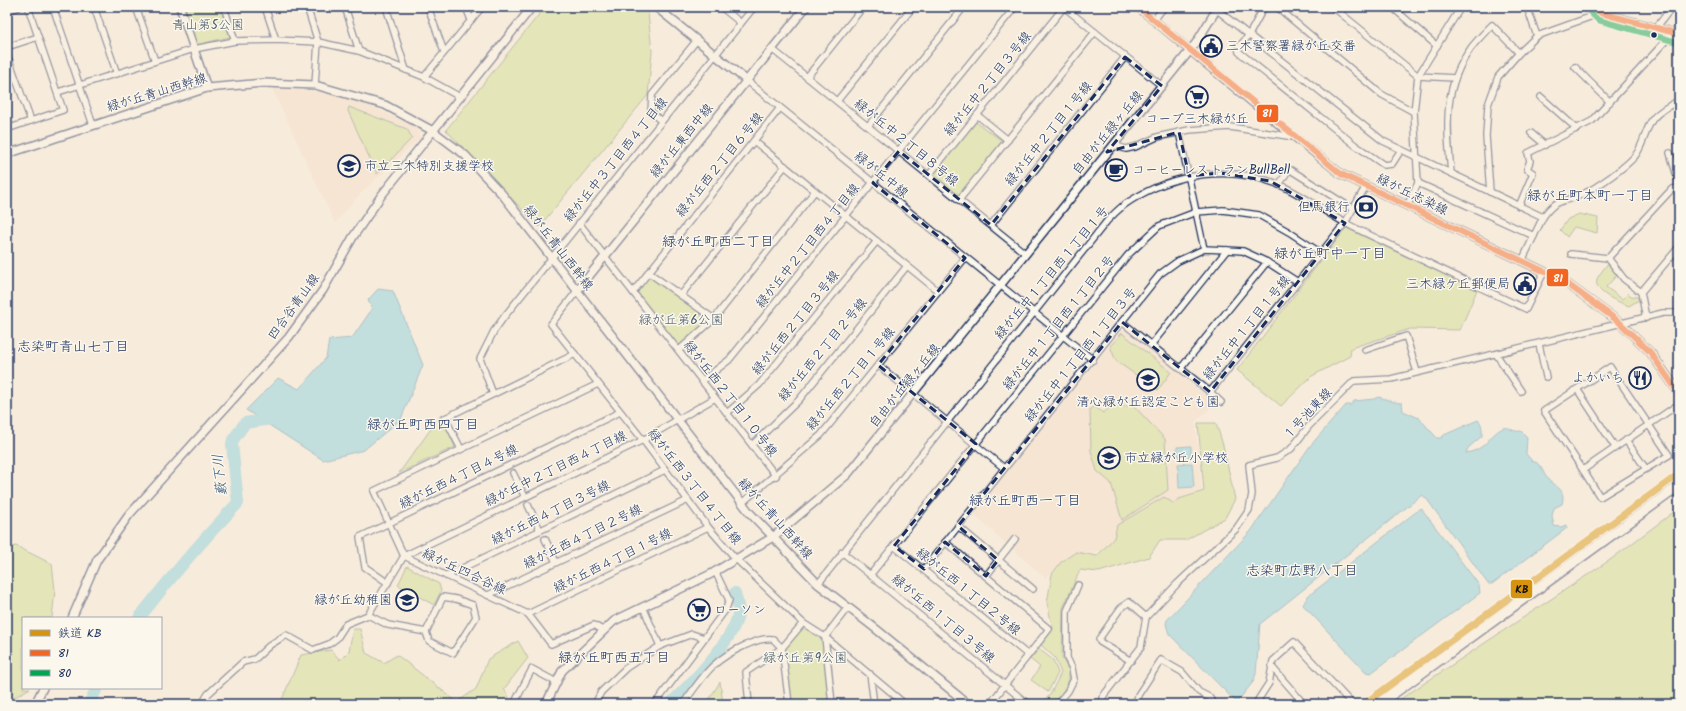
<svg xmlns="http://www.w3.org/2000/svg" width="1686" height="711" viewBox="0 0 1686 711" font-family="Kalam,'Klee One',sans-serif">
<rect width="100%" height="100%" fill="#f7ebdb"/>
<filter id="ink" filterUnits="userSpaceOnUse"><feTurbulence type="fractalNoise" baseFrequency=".025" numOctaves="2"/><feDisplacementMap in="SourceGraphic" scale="8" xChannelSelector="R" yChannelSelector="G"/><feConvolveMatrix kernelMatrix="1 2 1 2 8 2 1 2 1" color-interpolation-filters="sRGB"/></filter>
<g filter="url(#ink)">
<!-- built -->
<g fill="#f2ddc7">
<polygon points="272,88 320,92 368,105 417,128 420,138 359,195 335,223"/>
<polygon points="1123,329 1216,403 1195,422 1202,490 1163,505 1107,550 1075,554 1045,578 973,514"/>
</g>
<!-- green -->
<g fill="#cddd91" stroke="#748678">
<polygon points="183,7 220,7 230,37 196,45"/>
<polygon points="545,7 639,7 648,13 652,52 648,95 539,227 446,130"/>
<polygon points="349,107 407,129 412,138 377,174 348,111"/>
<polygon points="973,120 1005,143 959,200 929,175"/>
<polygon points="1579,214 1598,218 1597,233 1574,227 1567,237 1560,230 1568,219"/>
<polygon points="1346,228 1477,290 1460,330 1410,329 1351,348 1350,356 1312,376 1281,406 1237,370"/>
<path d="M 1608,263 L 1617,275 L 1606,287 L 1622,299 L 1628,293 L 1631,296 L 1637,297 L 1639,300 L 1629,306 C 1619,302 1593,293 1597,279 C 1599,274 1605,268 1608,263 Z"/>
<polygon points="648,276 651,276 707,316 708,320 681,345 678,345 637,294"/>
<polygon points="1122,333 1171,372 1158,390 1116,361 1110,346"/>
<polygon points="1094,406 1103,413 1111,406 1134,406 1165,439 1168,490 1122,520 1111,483 1097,471 1091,451 1090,409"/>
<polygon points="441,415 455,447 399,473"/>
<polygon points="1198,423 1216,423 1223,445 1235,499 1225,518 1186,540 1160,540 1149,557 1099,572 1080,570 1063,608 1062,658 1069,671 1069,680 1062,693 1053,704 1040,704 1050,695 1061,673 1055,658 1041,645 1053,629 1047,603 1052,574 1061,562 1076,552 1097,556 1114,538 1117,525 1164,497 1173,503 1179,499 1204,491"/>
<polygon points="1679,508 1679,704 1393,704 1610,560"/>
<polygon points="16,546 52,564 55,590 52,618 23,618 23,688 30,688 7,702 7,548"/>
<polygon points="407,566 439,584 441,591 434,605 398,585"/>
<polygon points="803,623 825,637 832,702 813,704 789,704 782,648"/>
<polygon points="353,629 360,629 366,653 384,663 397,655 457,702 476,689 488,659 518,641 528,658 504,689 509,697 506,704 280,704 301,655 331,650 340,660 349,651"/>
<polygon points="1039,649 1053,660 1058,673 1048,692 1031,680 1040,667 1030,659"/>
<polygon points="720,682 723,704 706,704"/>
</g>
<!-- water -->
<g fill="#81cee0" stroke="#588eac">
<polygon points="378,289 393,291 423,365 401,419 364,450 323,460 246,410 278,378 299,389 326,358 329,340 352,338 372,309 368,300"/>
<path d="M 1378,397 C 1387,399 1394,403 1402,403 L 1403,411 L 1419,418 L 1437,438 L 1441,438 L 1444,435 L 1478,420 C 1483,424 1482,431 1482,436 L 1468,448 L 1466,453 C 1488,449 1487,436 1503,428 C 1507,425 1513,433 1521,431 L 1527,437 L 1526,454 L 1533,462 L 1536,462 C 1543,468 1542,471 1547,478 C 1552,487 1567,486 1562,504 L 1554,508 L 1552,516 L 1554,526 L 1561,527 L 1567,525 L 1567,528 L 1492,584 L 1488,584 L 1426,498 L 1422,495 L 1260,624 L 1256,674 L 1253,682 L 1238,701 L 1235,701 L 1169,634 L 1166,624 L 1167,620 L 1251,531 L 1310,446 L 1346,405 L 1351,405 L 1354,401 L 1374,399 Z"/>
<polygon points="1191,446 1191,456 1178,457 1177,447"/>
<polygon points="1192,463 1194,487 1179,488 1178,464"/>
<polygon points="1421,508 1479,585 1480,593 1371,673 1366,672 1303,605 1308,596"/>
</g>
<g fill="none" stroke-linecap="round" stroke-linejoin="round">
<!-- river -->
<g stroke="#81cee0" stroke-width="12">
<path d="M 139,618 C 170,578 203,539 238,503 L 232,444 L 233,440 L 245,423 L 278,418"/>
<polyline points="89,704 97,688"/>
<path d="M 670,704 C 690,685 734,640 738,614 C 740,607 736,599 735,593"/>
</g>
<!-- minor casing -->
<g stroke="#1b2f5e" stroke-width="8">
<g id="minor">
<polyline points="53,7 93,125"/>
<polyline points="94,7 117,74"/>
<polyline points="136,7 155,61"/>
<polyline points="224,7 235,41"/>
<polyline points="265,7 276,40"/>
<polyline points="307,7 318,42 315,85"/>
<polyline points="345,7 359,51"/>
<polyline points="386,7 406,70"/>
<polyline points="428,7 444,52"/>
<polyline points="466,7 471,20"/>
<polyline points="721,7 741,23"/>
<polyline points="1064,7 1162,86"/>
<polyline points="1264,7 1249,35 1238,48 1239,52 1355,145 1384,165 1392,164 1401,150"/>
<polyline points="1277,7 1381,94 1414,112"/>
<polyline points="1333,7 1418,76 1455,78"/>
<polyline points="1392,7 1437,46"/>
<polyline points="1527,7 1537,36"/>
<polyline points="1216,9 1383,141 1543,217 1522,261"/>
<polyline points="7,11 19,7"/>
<polyline points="1154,20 1164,7"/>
<polyline points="1656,28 1672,7"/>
<polyline points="7,47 38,37"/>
<polyline points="772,49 1026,254"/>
<polyline points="7,54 31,121"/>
<polyline points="1575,67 1610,102"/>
<polyline points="424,77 482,7"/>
<polyline points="807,77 863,7"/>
<polyline points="746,80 1093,360"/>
<polyline points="58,92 194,49 235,41 276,40 318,42 359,51 424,77 460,97"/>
<polyline points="1541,97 1577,129"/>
<polyline points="837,101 913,7"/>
<polyline points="977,115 1008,140"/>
<polyline points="661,121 651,112 652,95 697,40"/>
<polyline points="868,126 964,7"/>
<polyline points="7,129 63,110 28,7"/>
<polyline points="1179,132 1204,249"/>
<polyline points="1531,133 1545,145"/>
<polyline points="754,141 938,291"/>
<polyline points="1113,145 1126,149 1135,147 1157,137 1189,130 1230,127 1294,137"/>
<polyline points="1670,153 1679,183"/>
<path d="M 1451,173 C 1447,127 1442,89 1471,48 C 1477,40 1485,32 1492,25 L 1519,53"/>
<polyline points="929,175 1064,7"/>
<polyline points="1418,183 1534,236"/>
<polyline points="1279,185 1289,169 1353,209"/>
<polyline points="1490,192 1486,136 1488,105 1498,77 1519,53 1537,36 1601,13 1606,7"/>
<polyline points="959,200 1095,32"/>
<polyline points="1407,206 1418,183 1414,112 1418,76 1461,7"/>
<polyline points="1519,206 1533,173 1527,169 1530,161 1528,153 1592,121 1673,33"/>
<path d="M 1543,217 C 1559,195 1564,204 1583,194 C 1596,188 1626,167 1635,156 C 1643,146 1645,131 1652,120 C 1658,111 1670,106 1679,100"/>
<polyline points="579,223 776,476"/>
<polyline points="991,225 1125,57"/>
<polyline points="1571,254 1608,258"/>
<polyline points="648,272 714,319"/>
<polyline points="577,291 551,324 643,440 708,527 736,559 803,623 825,637 905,704"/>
<polyline points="633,292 780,108"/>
<polyline points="1641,292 1624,279 1608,258 1672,189 1679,188"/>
<polyline points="681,295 785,166"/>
<polyline points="1646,318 1641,292 1679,247"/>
<polyline points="1122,322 1210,392 1345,223 1366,186"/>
<polyline points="1539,344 1546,377"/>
<polyline points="1151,345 1227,250"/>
<polyline points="679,350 714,319 815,191"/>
<polyline points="1365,350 1406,336 1417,372"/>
<polyline points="1496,354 1521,391"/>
<polyline points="878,365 1004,468"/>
<polyline points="1181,368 1267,262"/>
<polyline points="702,381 729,360 1015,7"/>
<polyline points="1577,389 1615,447"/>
<polyline points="1210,392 1221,402"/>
<polyline points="493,394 480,359 494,331 504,317 754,7"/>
<polyline points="727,413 759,385 877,241"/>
<path d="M 1626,440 L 1646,469 L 1669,455 L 1610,367 L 1544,411 L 1583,470 C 1615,448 1647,426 1679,404"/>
<polyline points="752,445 799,400 907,266"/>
<polyline points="461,449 445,418 575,354"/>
<polyline points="1583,470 1600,497 1646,469"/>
<polyline points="513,473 525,497"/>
<polyline points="742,503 821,435 965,258"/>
<polyline points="528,505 540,530"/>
<polyline points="958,526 1033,589"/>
<polyline points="545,539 556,562"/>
<polyline points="945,542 1049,629 990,704"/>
<polyline points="894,546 1028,655"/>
<polyline points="842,552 1028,704"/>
<polyline points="404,556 643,440 715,398"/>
<polyline points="404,556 374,491 598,384"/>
<polyline points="404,556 528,614 551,644 594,625 604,631"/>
<polyline points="924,569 1160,274 1178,261 1204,249 1227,250 1243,251 1267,262 1298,282"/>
<polyline points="871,574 1128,255 1159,226 1196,212 1223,210 1259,215 1289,232 1321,253"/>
<polyline points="446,576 665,470"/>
<polyline points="986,576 1015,539"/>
<polyline points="388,583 365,567 360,537 620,412"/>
<path d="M 818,584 L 1107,221 C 1114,214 1121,206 1130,201 C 1174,173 1231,164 1280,185 C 1306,196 1328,215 1353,227 C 1411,255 1468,282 1526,309 L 1544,272"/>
<polyline points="488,595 688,500"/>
<polyline points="643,607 660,646"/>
<polyline points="528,614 708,527"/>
<polyline points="368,615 388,625 426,632 429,641 453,653 476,617 473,605 456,599 443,597 426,632"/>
<polyline points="1131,661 1100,642 1099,639 1120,609 1129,602 1146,617"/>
<polyline points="1272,667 1304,704"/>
<polyline points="870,674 874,704"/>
<polyline points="202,704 208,694 243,662 255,659 270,645 286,635 313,650 329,644 337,638 346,624 368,615 404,556"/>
<polyline points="514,704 532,669 556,682"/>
<polyline points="595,704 601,692 626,668 660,646 692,634 704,638"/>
<polyline points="655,704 726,609 729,600 715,571"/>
<path d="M 683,704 C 704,675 712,660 746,645 C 756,641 762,638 773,639 L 782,648 L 789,704"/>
<polyline points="749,704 746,672 782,648 803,623"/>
<polyline points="832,704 825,637 848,607"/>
<polyline points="1057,704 1068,691 1074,679 1072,668 1067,658 1067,611 1078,585"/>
<polyline points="1101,704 1104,695 1141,647 1146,617 1177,584 1236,529 1249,510 1252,494 1249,465 1277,458 1291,449 1309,426 1354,381 1391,379 1663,313 1679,313"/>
<polyline points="1136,704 1138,695 1161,660 1182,672 1199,692 1209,697 1214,704"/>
<polyline points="1261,704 1258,700 1269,683 1273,661 1294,642 1352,704"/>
</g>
</g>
<!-- tertiary casing -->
<g stroke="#1b2f5e" stroke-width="10">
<g id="tertiary">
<polyline points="180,7 207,88"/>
<polyline points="656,7 746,80"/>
<polyline points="1138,7 1281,126 1341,174 1562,280 1618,321 1650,352 1679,393"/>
<polyline points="1596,7 1601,13 1679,34"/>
<polyline points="7,154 207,88 264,83 315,85 385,105 433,131 465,155 502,194 750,513 818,584 876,629 968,704"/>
<polyline points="577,291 806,7"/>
<polyline points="72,618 97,560 129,515 289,337 323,290 353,237 381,196 532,7"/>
<polyline points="35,704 43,688"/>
<polyline points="546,704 562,671 614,621 711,574 773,537 847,475 1196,43 1218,7"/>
</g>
</g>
<!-- primary casing -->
<g stroke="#1b2f5e" stroke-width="12">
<polyline id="primary" points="1379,704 1679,486"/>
</g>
<!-- minor -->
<use href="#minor" stroke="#fbf7ec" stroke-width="5.5"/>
<!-- tertiary -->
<use href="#tertiary" stroke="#fbf7ec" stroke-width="7"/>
<!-- primary -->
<use href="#primary" stroke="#fbf7ec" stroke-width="9"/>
<!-- bus-1 casing -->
<g stroke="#fbf7ec" stroke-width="9">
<g id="bus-1">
<polyline points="1138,7 1341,174 1562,280 1618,321 1650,352 1678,392"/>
<polyline points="1596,7 1601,13 1679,34"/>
</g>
</g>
<!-- bus-2 casing -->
<g stroke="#fbf7ec" stroke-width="9">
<polyline id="bus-2" points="1590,12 1598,20 1677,42"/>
</g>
<!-- bus-1 -->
<use href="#bus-1" stroke="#f26522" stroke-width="6"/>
<!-- bus-2 -->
<use href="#bus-2" stroke="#00a651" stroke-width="6"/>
<!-- rail-1 casing -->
<g stroke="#fbf7ec" stroke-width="10">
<polyline id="rail-1" points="1364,704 1679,474"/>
</g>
<!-- rail-1 -->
<use href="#rail-1" stroke="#d6940e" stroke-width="7"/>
</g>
</g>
<!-- marked area -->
<path d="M0 0H1686V711H0ZM 1125,57 L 1162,86 L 1107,152 L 1179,132 L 1189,176 L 1220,173 L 1270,181 L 1345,223 L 1210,392 L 1122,322 L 958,526 L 998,560 L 986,576 L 945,542 L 924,569 L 894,546 L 976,444 L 878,365 L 965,258 L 873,183 L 899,151 L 991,225 Z" fill="#f7ebdb" fill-opacity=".55" fill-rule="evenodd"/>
<path fill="none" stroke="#1b2f5e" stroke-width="3" stroke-dasharray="8 5" stroke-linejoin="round" d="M 1125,57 L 1162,86 L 1107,152 L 1179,132 L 1189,176 L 1220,173 L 1270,181 L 1345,223 L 1210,392 L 1122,322 L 958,526 L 998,560 L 986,576 L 945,542 L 924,569 L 894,546 L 976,444 L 878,365 L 965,258 L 873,183 L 899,151 L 991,225 Z"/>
<!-- icons -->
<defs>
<g id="civic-ring" transform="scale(1.15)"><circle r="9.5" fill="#fbf7ec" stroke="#1b2f5e" stroke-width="1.5"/><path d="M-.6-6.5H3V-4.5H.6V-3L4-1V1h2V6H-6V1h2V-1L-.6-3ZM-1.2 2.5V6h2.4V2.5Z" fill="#1b2f5e"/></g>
<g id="supermarket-ring" transform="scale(1.15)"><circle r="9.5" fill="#fbf7ec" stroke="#1b2f5e" stroke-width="1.5"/><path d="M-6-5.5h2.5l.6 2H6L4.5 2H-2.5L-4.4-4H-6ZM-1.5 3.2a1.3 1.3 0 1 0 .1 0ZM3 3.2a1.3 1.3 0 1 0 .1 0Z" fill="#1b2f5e"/></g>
<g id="school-ring" transform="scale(1.15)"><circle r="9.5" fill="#fbf7ec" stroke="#1b2f5e" stroke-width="1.5"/><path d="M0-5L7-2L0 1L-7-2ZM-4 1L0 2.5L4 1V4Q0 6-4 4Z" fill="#1b2f5e"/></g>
<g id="cafe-ring" transform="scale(1.15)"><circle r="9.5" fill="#fbf7ec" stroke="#1b2f5e" stroke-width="1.5"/><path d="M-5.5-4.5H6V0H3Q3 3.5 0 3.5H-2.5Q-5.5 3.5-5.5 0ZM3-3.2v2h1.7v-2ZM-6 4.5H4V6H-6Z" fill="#1b2f5e"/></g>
<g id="bank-ring" transform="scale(1.15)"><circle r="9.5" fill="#fbf7ec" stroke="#1b2f5e" stroke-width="1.5"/><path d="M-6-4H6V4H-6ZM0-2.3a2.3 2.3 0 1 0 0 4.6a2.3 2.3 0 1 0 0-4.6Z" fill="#1b2f5e"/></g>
<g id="restaurant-ring" transform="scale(1.15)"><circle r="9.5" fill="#fbf7ec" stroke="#1b2f5e" stroke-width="1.5"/><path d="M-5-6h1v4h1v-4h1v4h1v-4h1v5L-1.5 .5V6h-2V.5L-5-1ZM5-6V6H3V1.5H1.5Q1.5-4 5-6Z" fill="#1b2f5e"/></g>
</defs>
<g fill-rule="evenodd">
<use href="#civic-ring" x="1211" y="46"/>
<use href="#supermarket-ring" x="1197" y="97"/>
<use href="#school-ring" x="349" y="166"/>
<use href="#cafe-ring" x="1116" y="170"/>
<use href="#bank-ring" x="1366" y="207"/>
<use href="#civic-ring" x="1525" y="284"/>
<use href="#restaurant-ring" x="1640" y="378"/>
<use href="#school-ring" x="1148" y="380"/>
<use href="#school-ring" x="1109" y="458"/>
<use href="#school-ring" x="407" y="600"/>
<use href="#supermarket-ring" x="699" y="610"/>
</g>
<!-- markers -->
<circle fill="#1b2f5e" stroke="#fbf7ec" stroke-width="1.5" cx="1654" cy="35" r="3.5"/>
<g text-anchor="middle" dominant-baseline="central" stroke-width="3" stroke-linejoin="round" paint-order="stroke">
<!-- park labels -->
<g font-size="13" fill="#485a6b" stroke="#fbf7ec">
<text x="208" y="25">青山第5公園</text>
<text x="681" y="320">緑が丘第6公園</text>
<text x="805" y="658">緑が丘第9公園</text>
</g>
<!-- poi labels -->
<g font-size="13" fill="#1b2f5e" stroke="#fbf7ec" text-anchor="start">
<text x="1226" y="46">三木警察署緑が丘交番</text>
<text x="1197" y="119" text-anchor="middle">コープ三木緑が丘</text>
<text x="364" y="166">市立三木特別支援学校</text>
<text x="1132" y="170">コーヒーレストランBullBell</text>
<text x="1350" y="207" text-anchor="end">但馬銀行</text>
<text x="1510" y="284" text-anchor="end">三木緑ケ丘郵便局</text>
<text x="1624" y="378" text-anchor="end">よかいち</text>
<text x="1148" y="402" text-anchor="middle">清心緑が丘認定こども園</text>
<text x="1124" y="458">市立緑が丘小学校</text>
<text x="392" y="600" text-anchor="end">緑が丘幼稚園</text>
<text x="714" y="610">ローソン</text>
</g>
<!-- street labels -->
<g font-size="13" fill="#1b2f5e" stroke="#fbf7ec">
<text transform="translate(988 84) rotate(-51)">緑が丘中２丁目３号線</text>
<text transform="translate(157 93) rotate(-17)">緑が丘青山西幹線</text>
<text transform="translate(1108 133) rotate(-51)">自由が丘緑ヶ丘線</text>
<text transform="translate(1049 134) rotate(-51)">緑が丘中２丁目１号線</text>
<text transform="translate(682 141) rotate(-51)">緑が丘東西中線</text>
<text transform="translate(906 143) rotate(39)">緑が丘中２丁目８号線</text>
<text transform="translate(616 160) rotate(-51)">緑が丘中３丁目西４丁目線</text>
<text transform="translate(720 165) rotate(-51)">緑が丘西２丁目６号線</text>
<text transform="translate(881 175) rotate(39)">緑が丘中線</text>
<text transform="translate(1412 195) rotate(26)">緑が丘志染線</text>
<text transform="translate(808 246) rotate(-51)">緑が丘中２丁目西４丁目線</text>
<text transform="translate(558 248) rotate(52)">緑が丘青山西幹線</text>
<text transform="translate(1052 273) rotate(-50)">緑が丘中１丁目西１丁目１号</text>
<text transform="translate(294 307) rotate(-54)">四合谷青山線</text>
<text transform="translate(796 323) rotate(-51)">緑が丘西２丁目３号線</text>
<text transform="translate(1059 323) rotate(-51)">緑が丘中１丁目西１丁目２号</text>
<text transform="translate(1247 328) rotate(-51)">緑が丘中１丁目１号線</text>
<text transform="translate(823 350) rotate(-50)">緑が丘西２丁目２号線</text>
<text transform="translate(1081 355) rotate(-51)">緑が丘中１丁目西１丁目３号</text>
<text transform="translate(851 379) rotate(-50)">緑が丘西２丁目１号線</text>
<text transform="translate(905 386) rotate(-51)">自由が丘緑ヶ丘線</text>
<text transform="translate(730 399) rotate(52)">緑が丘西２丁目１０号線</text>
<text transform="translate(1308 414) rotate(-47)">１号池東線</text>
<text transform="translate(556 469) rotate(-26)">緑が丘中２丁目西４丁目線</text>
<text transform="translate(459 477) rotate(-26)">緑が丘西４丁目４号線</text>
<text transform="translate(694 487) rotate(52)">緑が丘西３丁目４丁目線</text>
<text transform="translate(551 513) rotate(-26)">緑が丘西４丁目３号線</text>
<text transform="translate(775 519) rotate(48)">緑が丘青山西幹線</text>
<text transform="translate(583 537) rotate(-26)">緑が丘西４丁目２号線</text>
<text transform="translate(613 561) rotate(-26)">緑が丘西４丁目１号線</text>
<text transform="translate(464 572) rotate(25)">緑が丘四合谷線</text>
<text transform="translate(968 592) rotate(39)">緑が丘西１丁目２号線</text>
<text transform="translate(943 619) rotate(40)">緑が丘西１丁目３号線</text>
</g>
<!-- neighbourhood labels -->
<g font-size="14" fill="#1b2f5e" stroke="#fbf7ec">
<text x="1590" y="196">緑が丘町本町一丁目</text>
<text x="718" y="242">緑が丘町西二丁目</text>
<text x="1330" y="254">緑が丘町中一丁目</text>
<text x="73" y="347">志染町青山七丁目</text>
<text x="423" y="425">緑が丘町西四丁目</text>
<text x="1025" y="501">緑が丘町西一丁目</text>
<text x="1302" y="571">志染町広野八丁目</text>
<text x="614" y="658">緑が丘町西五丁目</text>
</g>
<!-- water labels -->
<g font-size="14" font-style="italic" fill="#34577e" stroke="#fbf7ec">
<text transform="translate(220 475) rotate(-96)">藪下川</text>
</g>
</g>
<g stroke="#fbf7ec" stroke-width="1.5">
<rect x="1256" y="104" width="23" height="19" rx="4" fill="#f26522"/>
<rect x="1546" y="268" width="23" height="19" rx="4" fill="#f26522"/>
<rect x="1510" y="579" width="23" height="20" rx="4" fill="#d6940e"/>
</g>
<g font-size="11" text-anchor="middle" font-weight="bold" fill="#fff">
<text x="1267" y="117">81</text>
<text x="1558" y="282">81</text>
</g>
<g font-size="11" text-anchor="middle" font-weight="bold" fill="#111">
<text x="1522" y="593">KB</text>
</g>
<!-- margin -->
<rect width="1686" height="711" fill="none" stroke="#fbf7ec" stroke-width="24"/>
<rect x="12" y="12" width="1662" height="687" fill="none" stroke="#1b2f5e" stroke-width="1.5" filter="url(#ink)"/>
<!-- legend -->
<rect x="22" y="617" width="140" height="72" fill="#fbf7ec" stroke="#a1a7b3"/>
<rect x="30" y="630" width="20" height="6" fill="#d6940e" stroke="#a1a7b3"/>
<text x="58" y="637" font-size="12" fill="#1b2f5e">鉄道 KB</text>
<rect x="30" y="650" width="20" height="6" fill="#f26522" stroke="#a1a7b3"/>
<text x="58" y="657" font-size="12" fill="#1b2f5e">81</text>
<rect x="30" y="670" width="20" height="6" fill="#00a651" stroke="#a1a7b3"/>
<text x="58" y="677" font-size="12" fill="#1b2f5e">80</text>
</svg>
